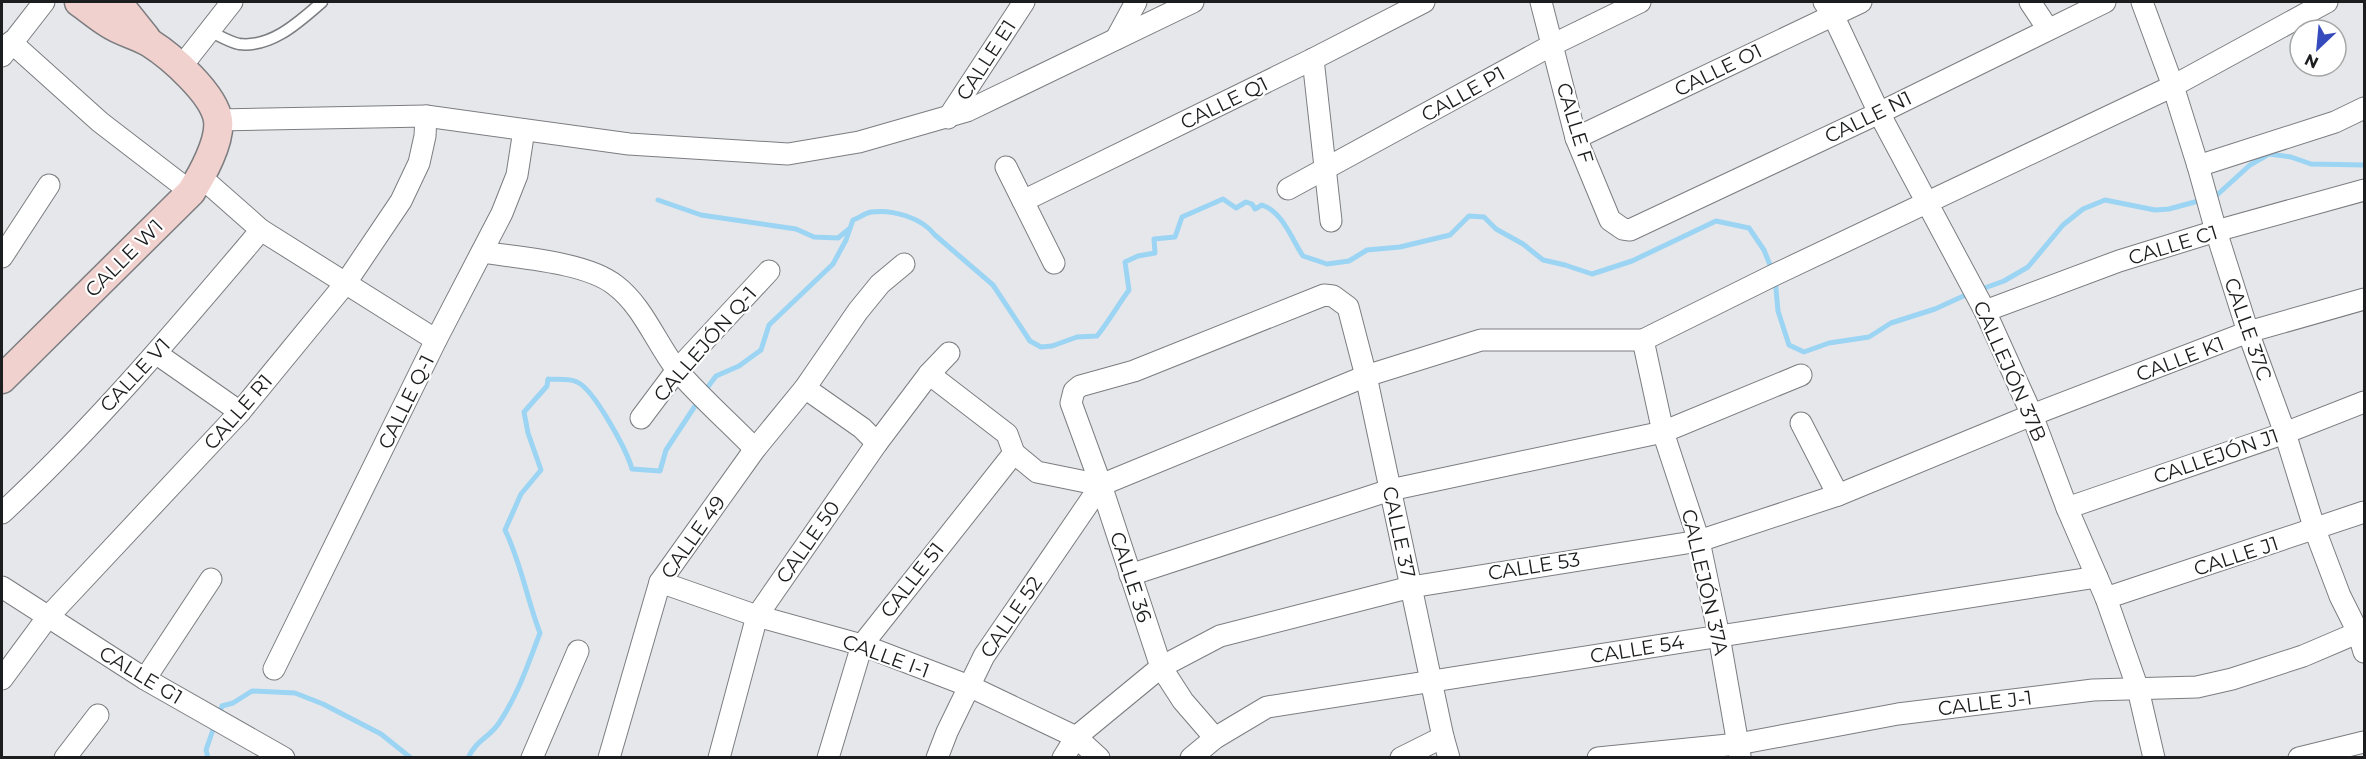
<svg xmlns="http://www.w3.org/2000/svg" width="2366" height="759" viewBox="0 0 2366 759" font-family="Montserrat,sans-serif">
<rect width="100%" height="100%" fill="#e6e7eb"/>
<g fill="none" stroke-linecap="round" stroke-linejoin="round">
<!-- stream -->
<g stroke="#9cd4f3" stroke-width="5">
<polyline points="2211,197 2217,195 2250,165 2269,154 2291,157 2311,164 2364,165"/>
<polyline points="658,200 701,215 796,229 814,237 838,238 849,229"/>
<polyline points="1775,278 1778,311 1789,345 1804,352 1829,343 1869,337 1891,323 1935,309 1970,293"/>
<polyline points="1979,290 2004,281 2028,267 2063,225 2083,209 2105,200 2155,210 2169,209 2202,200"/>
<path d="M 704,392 L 716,376 L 739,366 L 761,350 L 769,325 L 833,264 L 846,240 L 853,220 C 859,218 865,213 871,212 C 893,209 922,218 935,235 L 993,285 L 1030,341 L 1041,347 L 1052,346 L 1077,337 L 1097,336 C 1109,321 1118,305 1129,290 L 1125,262 L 1138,256 L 1155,253 L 1154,239 L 1175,237 L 1182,217 L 1223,199 L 1236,208 L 1246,202 L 1252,204 L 1255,209 L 1262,205 C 1283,212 1292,240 1303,256 L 1327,264 L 1349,261 L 1367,250 L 1400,247 L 1450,235 L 1469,216 L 1484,217 L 1496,229 L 1523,244 L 1543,260 L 1565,265 L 1592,274 L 1632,261 L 1716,221 L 1749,228 L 1764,250 L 1772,270"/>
<polyline points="219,715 222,706 233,703 252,691 295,693 323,704 381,734 411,758"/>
<polyline points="208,758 206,750 215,724"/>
<path d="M 468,758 C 477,739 489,738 499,723 C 518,695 528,664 540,633 C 527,599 521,563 505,530 L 521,494 L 541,470 L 528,433 L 524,412 L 547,386 L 548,379 C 556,380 569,378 577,382 C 594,389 627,451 632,469 L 660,471 L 666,450 L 699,400"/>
</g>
<!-- lane casing -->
<g stroke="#7b7d80" stroke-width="13">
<path id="lane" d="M 209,31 C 218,35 229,42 239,44 C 272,48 300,21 322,2"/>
</g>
<!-- street casing -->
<g stroke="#7b7d80" stroke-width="23">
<g id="street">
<polyline points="1541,2 1576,138 1610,220 1623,229 1630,230 1879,113 2105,2"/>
<polyline points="1824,2 1833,15 1879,113 1985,311 2032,415 2067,508 2106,598 2138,689 2154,758"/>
<polyline points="2030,2 2048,29"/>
<polyline points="2142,2 2173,86 2198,166 2216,231 2248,332 2285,433 2315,530 2340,596 2358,632 2364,652"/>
<polyline points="1116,39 1136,2"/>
<polyline points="11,42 100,122 191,192"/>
<polyline points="2,56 44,2"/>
<polyline points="1313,59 1331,221"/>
<polyline points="181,67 232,2"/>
<polyline points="948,118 1024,2"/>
<polyline points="218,120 426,116 629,144 788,154 859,142 967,111 1193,2"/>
<polyline points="1576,138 1861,2"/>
<polyline points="2198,166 2335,122 2364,108"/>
<polyline points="1006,167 1054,263"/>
<polyline points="201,177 261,230 436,340"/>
<polyline points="1288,189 1552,45 1640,2"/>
<polyline points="1023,201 1313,59 1424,2"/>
<path d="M 482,252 C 519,258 586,262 615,285 C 643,306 656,343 677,370 C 700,397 730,423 755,449"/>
<polyline points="2,257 49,185"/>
<polyline points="1985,311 2119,261 2216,231 2364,190"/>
<polyline points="1643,340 1663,432 1699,541 1719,636 1740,756"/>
<polyline points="157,354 240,412"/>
<polyline points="929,374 1007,434 1014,453 1037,472 1101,485 1366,376 1481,340 1643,340 1774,275 2173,86 2327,2"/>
<polyline points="805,388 862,428 877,443"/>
<polyline points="641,418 677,370 769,271"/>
<polyline points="1801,423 1838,495"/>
<polyline points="2067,508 2285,433 2364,402"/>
<path d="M 2,513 C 96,426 178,328 261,230"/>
<polyline points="1130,575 1390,490 1663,432 1801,375"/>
<polyline points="660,582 757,616 862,645 969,686 1076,737 1099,758"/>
<polyline points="2,587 145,679 284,758"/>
<polyline points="2106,598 2364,512"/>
<polyline points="274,669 436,340 502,213 517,175 524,130"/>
<polyline points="2,679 47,618 240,412 345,284 401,201 419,163 425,136 426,116"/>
<polyline points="145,679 211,579"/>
<polyline points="1215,738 1183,701 1161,667 1101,485 1071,403 1074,391 1080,386 1134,371 1324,295 1333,296 1348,307 1366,376 1443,737 1449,758"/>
<polyline points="65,758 98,715"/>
<polyline points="532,758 578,651"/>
<polyline points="609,758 660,582 755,449 805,388 858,311 880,284 904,264"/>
<polyline points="719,758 757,616 877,443 929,374 949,353"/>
<polyline points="828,758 862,645 1014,453"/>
<polyline points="937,758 947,732 984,656 1101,485"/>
<polyline points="1063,758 1076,737 1161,667 1220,636 1411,587 1699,541 1838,495 2032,415 2248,332 2364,299"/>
<polyline points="1191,758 1215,738 1267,707 2097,577"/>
<polyline points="1401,758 1443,737"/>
<polyline points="1598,758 1738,744 1898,714 2093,690 2197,687 2232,679 2303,656 2364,630"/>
<polyline points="2299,758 2364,742"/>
</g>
</g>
<!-- secondary casing -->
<g stroke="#7b7d80" stroke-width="31">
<g id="secondary">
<polyline points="114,2 122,8 146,38"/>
<path d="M 2,379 L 191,192 C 202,175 221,141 218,120 C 214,94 172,57 150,43 C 137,35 121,32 108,23 C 98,17 89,9 79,2"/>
</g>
</g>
<!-- lane -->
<use href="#lane" stroke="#fff" stroke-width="10"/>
<!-- street -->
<use href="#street" stroke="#fff" stroke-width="21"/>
<!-- secondary -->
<use href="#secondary" stroke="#f1d1ce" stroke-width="28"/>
</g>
<g text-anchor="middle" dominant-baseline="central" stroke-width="4.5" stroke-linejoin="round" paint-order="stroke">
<!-- street labels -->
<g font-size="20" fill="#1c1d1e" stroke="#fff">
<text transform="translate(986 60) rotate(-57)">CALLE E1</text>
<text transform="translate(1718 70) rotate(-26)">CALLE O1</text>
<text transform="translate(1463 94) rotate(-29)">CALLE P1</text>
<text transform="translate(1224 103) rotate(-26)">CALLE Q1</text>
<text transform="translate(1868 117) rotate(-26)">CALLE N1</text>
<text transform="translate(1575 123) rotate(73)">CALLE F</text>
<text transform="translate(2173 245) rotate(-17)">CALLE C1</text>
<text transform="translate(124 258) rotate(-45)">CALLE W1</text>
<text transform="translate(2248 329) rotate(71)">CALLE 37C</text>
<text transform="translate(705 344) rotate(-49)">CALLEJÓN Q-1</text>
<text transform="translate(2180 359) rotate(-21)">CALLE K1</text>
<text transform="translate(2010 371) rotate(66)">CALLEJÓN 37B</text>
<text transform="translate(135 375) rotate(-47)">CALLE V1</text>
<text transform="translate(406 402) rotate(-64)">CALLE Q-1</text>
<text transform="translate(238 412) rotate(-49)">CALLE R1</text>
<text transform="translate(2216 456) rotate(-19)">CALLEJÓN J1</text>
<text transform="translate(1399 532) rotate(78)">CALLE 37</text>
<text transform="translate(693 537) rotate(-55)">CALLE 49</text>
<text transform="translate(808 542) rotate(-55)">CALLE 50</text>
<text transform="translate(2236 556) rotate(-18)">CALLE J1</text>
<text transform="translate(1534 566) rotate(-9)">CALLE 53</text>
<text transform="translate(1131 577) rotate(72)">CALLE 36</text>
<text transform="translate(912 580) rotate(-52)">CALLE 51</text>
<text transform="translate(1705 582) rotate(77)">CALLEJÓN 37A</text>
<text transform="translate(1011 617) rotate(-56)">CALLE 52</text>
<text transform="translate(1637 649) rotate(-9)">CALLE 54</text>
<text transform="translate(886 656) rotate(20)">CALLE I-1</text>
<text transform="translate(141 675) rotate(31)">CALLE G1</text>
<text transform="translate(1985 703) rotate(-7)">CALLE J-1</text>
</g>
</g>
<!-- border -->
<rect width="2366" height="759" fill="none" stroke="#1c1d1e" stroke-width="6"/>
<!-- north arrow -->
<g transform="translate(2318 48) rotate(206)"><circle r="28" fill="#ffffff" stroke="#a4a5a5" stroke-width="1.5"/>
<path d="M0-4.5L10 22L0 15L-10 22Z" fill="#354abc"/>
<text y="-9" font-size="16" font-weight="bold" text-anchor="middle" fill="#1c1d1e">N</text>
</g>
</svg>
